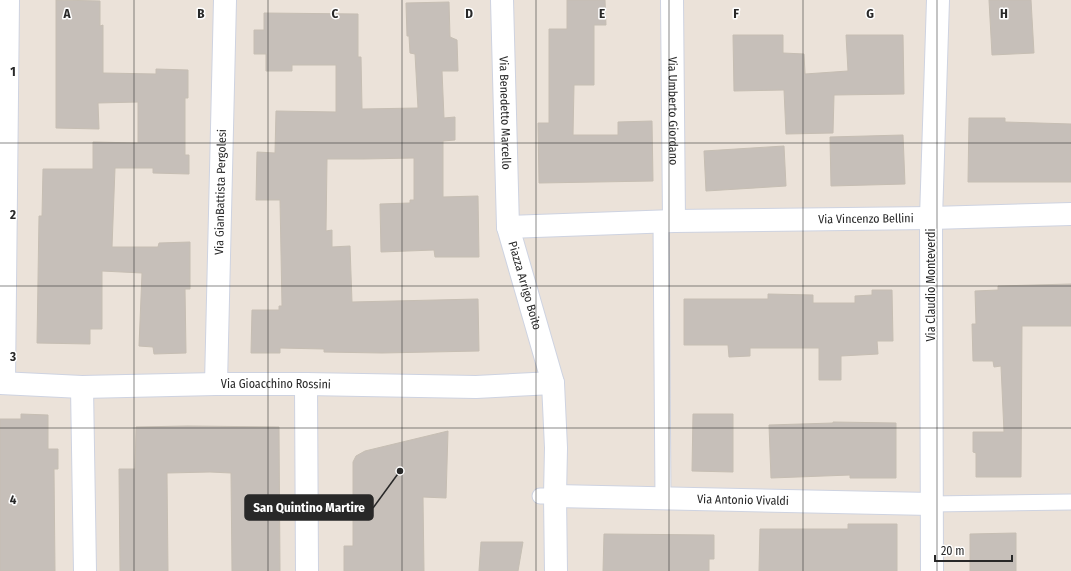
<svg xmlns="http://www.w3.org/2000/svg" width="1071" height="571" viewBox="0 0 1071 571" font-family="'Fira Sans Condensed',sans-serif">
<rect width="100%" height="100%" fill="#ebe2d9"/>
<!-- building -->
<g fill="#c6bfb9" stroke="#c6beb3">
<polygon points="56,0 100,1 100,26 103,25 103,73 156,74 156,69 188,70 188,98 185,98 185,155 189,155 189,174 153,173 153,168 115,168 112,247 158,247 159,243 190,242 190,289 185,289 186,353 154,354 153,347 139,346 142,273 102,271 102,329 90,329 90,344 37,343 39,216 42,216 43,169 93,169 93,142 138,143 138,102 98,103 99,129 56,128"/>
<polygon points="567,0 605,0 606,25 594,25 594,85 574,85 573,135 618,135 618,122 652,121 653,181 539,183 538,123 549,123 549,29 567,29"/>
<polygon points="989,0 1031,0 1034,53 992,55"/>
<polygon points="449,2 450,37 457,40 458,71 442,71 444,118 455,117 455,140 443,141 443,197 478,196 479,257 435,257 434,250 381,252 380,204 410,203 410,200 414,200 414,158 363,159 327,159 326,231 332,230 332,247 350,246 352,302 478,299 479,351 382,353 324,352 324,349 280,348 280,353 251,353 252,310 279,310 279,306 282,306 280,200 256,200 257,152 275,153 276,111 336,112 336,65 292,65 292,71 266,71 266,54 254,54 254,30 264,30 264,13 358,14 358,57 361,57 362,109 418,108 415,54 410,53 409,36 407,36 406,3"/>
<polygon points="733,35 783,35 783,53 804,54 805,74 848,71 846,35 903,35 904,94 834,95 833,133 786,134 784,90 734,91"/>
<polygon points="969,118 1005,118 1005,122 1071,124 1071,182 968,182"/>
<polygon points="903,135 905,184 831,186 830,137"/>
<polygon points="784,146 786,186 706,191 704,151"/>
<polygon points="1071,284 1071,326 1022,326 1021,477 976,477 976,453 973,452 973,432 1004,432 1001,366 994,367 993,361 973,361 972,324 976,324 975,291 998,290 998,286"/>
<polygon points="872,290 892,290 893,341 877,341 878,354 841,356 841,380 819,380 819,348 750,348 750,356 729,357 728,345 684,345 684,299 768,299 768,294 813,295 813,303 855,303 855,296 872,295"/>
<polygon points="21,414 48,415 48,449 58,449 58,469 54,469 55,571 0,571 0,419 21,419"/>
<polygon points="693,414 733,414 733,472 692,471"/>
<polygon points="833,422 896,423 896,478 850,478 850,475 771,478 769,425 833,423"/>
<polygon points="188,426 279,427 280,571 232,571 231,473 210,472 167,473 168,571 120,571 119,469 135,469 136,427"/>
<polygon points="448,431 446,498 423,497 424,571 344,571 344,546 353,546 353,462 356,456 365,451"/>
<polygon points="848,524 897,524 897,571 759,571 760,529 848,529"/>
<polygon points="1016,533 1016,571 970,571 970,534"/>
<polygon points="604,534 714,535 714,559 709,559 709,571 603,571"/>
<polygon points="481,542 523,542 518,571 479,571"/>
</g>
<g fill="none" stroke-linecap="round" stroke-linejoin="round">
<!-- lane casing -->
<g stroke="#ced3e1" stroke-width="17">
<g id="lane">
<polyline points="661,222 663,499"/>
<polyline points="540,496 555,496"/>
<polyline points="931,504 1071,502"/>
</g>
</g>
<!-- street casing -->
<g stroke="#ced3e1" stroke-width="24">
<g id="street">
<path id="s1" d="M 502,0 L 508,227 L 553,383 L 556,448 L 555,496 L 556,571"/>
<path id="s2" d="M 672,0 L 674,221"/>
<path id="s3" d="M 508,227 L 674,221 L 931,218 L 1071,214"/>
<path id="s4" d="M 0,383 L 82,387 L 216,384 L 306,384 L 476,387 L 553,383"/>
<polyline points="4,383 8,0"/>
<path id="s5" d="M 216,384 L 225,0"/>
<polyline points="306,384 307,571"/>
<polyline points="82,387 85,571"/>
<path id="s6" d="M 555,496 L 931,504"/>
<polyline points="932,571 931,218 938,0"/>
</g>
</g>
<!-- lane -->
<use href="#lane" stroke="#fff" stroke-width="15"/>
<!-- street -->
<use href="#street" stroke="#fff" stroke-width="22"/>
</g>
<!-- grid -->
<path fill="none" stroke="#282828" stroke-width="1" stroke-opacity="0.55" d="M 134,0 L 134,571M 268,0 L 268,571M 402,0 L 402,571M 536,0 L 536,571M 669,0 L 669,571M 803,0 L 803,571M 937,0 L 937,571M 0,143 L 1071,143M 0,286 L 1071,286M 0,428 L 1071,428"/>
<g text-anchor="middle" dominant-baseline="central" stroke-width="3" stroke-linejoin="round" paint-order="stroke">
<!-- street labels -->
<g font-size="12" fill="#282828" stroke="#fff">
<text stroke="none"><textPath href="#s2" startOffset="111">Via Umberto Giordano</textPath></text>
<text stroke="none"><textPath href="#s1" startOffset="113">Via Benedetto Marcello</textPath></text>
<text stroke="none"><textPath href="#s5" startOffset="192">Via GianBattista Pergolesi</textPath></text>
<text stroke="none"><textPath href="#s3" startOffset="358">Via Vincenzo Bellini</textPath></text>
<text transform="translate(931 285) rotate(-90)">Via Claudio Monteverdi</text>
<text stroke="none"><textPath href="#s1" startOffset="288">Piazza Arrigo Boito</textPath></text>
<text stroke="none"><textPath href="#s4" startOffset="276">Via Gioacchino Rossini</textPath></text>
<text stroke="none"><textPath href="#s6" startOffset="188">Via Antonio Vivaldi</textPath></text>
</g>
</g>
<g font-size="13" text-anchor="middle" font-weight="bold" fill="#282828" stroke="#fff" stroke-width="3" stroke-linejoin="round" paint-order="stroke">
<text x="67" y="18">A</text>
<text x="201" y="18">B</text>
<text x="335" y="18">C</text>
<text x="469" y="18">D</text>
<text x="602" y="18">E</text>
<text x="736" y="18">F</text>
<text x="870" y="18">G</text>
<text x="1004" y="18">H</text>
<text x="13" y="76">1</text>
<text x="13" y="219">2</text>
<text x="13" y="361">3</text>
<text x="13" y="504">4</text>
</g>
<!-- callouts -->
<path fill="none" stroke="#282828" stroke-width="1.5" d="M400 471L373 508"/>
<circle fill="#282828" stroke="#fff" stroke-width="1.5" cx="400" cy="471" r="4"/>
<rect fill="#282828" stroke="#282828" stroke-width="1.5" x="245" y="495" width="128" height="25" rx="4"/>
<g font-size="13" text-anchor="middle" font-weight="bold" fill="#fff">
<text x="309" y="512">San Quintino Martire</text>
</g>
<!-- scale -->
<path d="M935 555v6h77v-6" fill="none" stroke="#282828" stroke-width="2"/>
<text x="941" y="555" font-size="12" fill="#282828" stroke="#ffffff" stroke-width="3" paint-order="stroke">20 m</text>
</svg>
